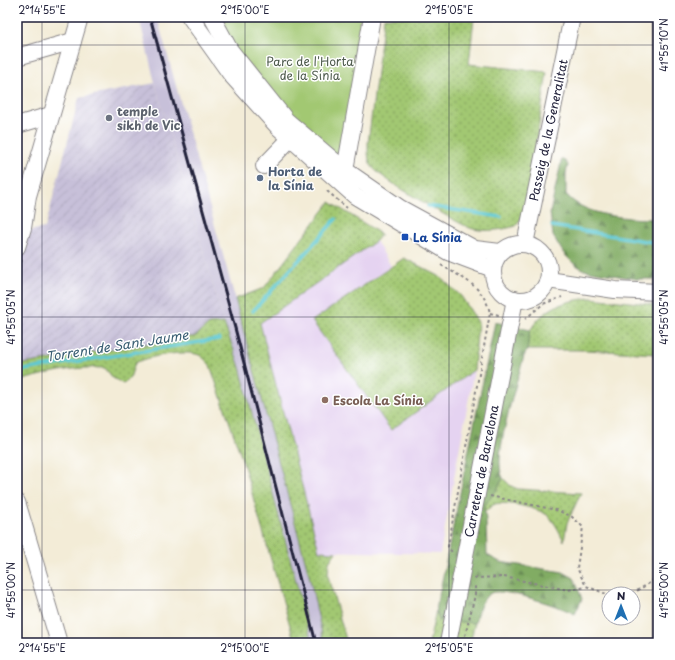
<svg xmlns="http://www.w3.org/2000/svg" width="675" height="660" viewBox="0 0 675 660" font-family="'Playpen Sans',sans-serif">
<defs>
<pattern id="industrial-furrows" width="10" height="10" patternUnits="userSpaceOnUse"><rect width="10" height="10" fill="#c7c0d9"/><path d="M-1 1l2-2M0 10L10 0M9 11l2-2" fill="none" stroke="#aba5bb"/></pattern>
<pattern id="grass-dots" width="8" height="8" patternUnits="userSpaceOnUse"><rect width="8" height="8" fill="#a2c872"/><path d="M2 2h.1M6 6h.1" fill="none" stroke="#84a25f" stroke-width="1.8" stroke-linecap="round"/></pattern>
<pattern id="forest-firs" width="22" height="20" patternUnits="userSpaceOnUse"><rect width="22" height="20" fill="#81ac64"/><path d="M5 1l3.5 6h-7zM16 11l3.5 6h-7z" fill="#698c54"/></pattern>
</defs>
<rect width="100%" height="100%" fill="#fff"/>
<filter id="ink" filterUnits="userSpaceOnUse"><feTurbulence type="fractalNoise" baseFrequency=".025" numOctaves="2"/><feDisplacementMap in="SourceGraphic" scale="8" xChannelSelector="R" yChannelSelector="G"/><feConvolveMatrix kernelMatrix="1 2 1 2 8 2 1 2 1" color-interpolation-filters="sRGB"/></filter>
<filter id="wash" filterUnits="userSpaceOnUse"><feTurbulence type="fractalNoise" baseFrequency=".012" numOctaves="4" result="noise"/><feDisplacementMap in="SourceGraphic" scale="16" xChannelSelector="R" yChannelSelector="G"/><feGaussianBlur stdDeviation="0.9" result="paint"/><feColorMatrix in="noise" values="0 0 0 0 0 0 0 0 0 0 0 0 0 0 0 0 0 1.4 0 .05"/><feComposite in="paint" operator="in"/></filter>
<g filter="url(#wash)">
<rect width="100%" height="100%" fill="#f3ecd7"/>
<!-- built -->
<polygon fill="#e5d3f1" points="376,241 391,266 312,321 391,430 474,370 440,554 319,551 260,323"/>
<!-- industrial -->
<polygon fill="url(#industrial-furrows)" points="155,83 224,323 209,324 196,336 17,365 17,233 45,228 79,98"/>
<!-- railway -->
<polygon fill="#c7c0d9" points="139,17 157,17 253,363 309,575 324,643 312,643 240,367 224,323 155,83"/>
<!-- grass -->
<g fill="url(#grass-dots)" stroke="#627556">
<path d="M 384,17 L 474,18 L 469,64 L 547,72 L 526,211 L 516,226 C 502,230 487,232 473,229 C 461,226 382,179 374,169 C 367,162 368,151 368,143 Z"/>
<polygon points="330,202 381,234 376,241 260,323 319,551 336,552 329,562 328,576 347,643 324,643 309,575 235,299 264,288"/>
<polygon points="404,258 439,276 461,296 478,322 474,370 391,430 312,321"/>
<path d="M 590,298 L 658,305 L 658,354 L 585,350 L 527,350 C 528,344 528,334 531,329 C 545,306 566,301 590,298 Z"/>
<path d="M 224,323 L 240,367 L 312,643 L 295,643 L 242,459 L 210,365 C 207,362 202,356 199,355 C 186,349 147,357 135,363 L 130,378 L 123,384 L 113,378 L 105,368 C 75,366 45,373 17,382 L 17,365 L 196,336 L 209,324 Z"/>
<path d="M 503,478 L 511,486 L 518,489 L 581,493 L 567,523 L 564,541 C 559,531 555,522 547,515 C 538,508 505,501 495,504 C 491,506 488,509 485,512 L 484,506 L 498,488 Z"/>
<polygon points="436,610 439,620 475,623 470,643 429,643"/>
</g>
<!-- forest -->
<g fill="url(#forest-firs)" stroke="#526750">
<path d="M 562,158 L 568,165 L 566,173 L 566,194 C 584,217 631,219 658,219 L 658,279 L 636,279 L 584,270 L 573,263 L 564,254 L 553,236 L 550,213 Z"/>
<path d="M 495,322 L 530,330 L 527,350 L 524,356 C 518,380 491,459 503,478 L 498,488 L 484,506 L 486,520 L 487,555 L 500,562 L 563,572 L 574,578 L 582,599 L 575,614 C 562,607 502,587 491,593 C 481,598 478,613 475,623 L 439,620 L 436,610 Z"/>
</g>
<!-- park -->
<polygon fill="#a2c872" stroke="#627556" points="212,17 372,17 345,170 286,120"/>
<g fill="none" stroke-linecap="round" stroke-linejoin="round">
<!-- stream -->
<g stroke="#5dc9d4" stroke-width="3.5">
<polyline points="428,206 501,217"/>
<polyline points="552,226 658,243"/>
<polyline points="253,311 336,219"/>
<polyline points="17,371 219,339"/>
</g>
</g>
</g>
<g filter="url(#ink)">
<g fill="none" stroke-linecap="round" stroke-linejoin="round">
<!-- minor casing -->
<g stroke="#8a8789" stroke-width="18">
<g id="minor">
<polyline points="190,17 232,76 278,127 355,196 448,252 493,269"/>
<polyline points="212,17 230,50 286,120 345,170 400,208 475,249 500,252"/>
<polyline points="17,57 73,41"/>
<polyline points="17,125 51,115"/>
<polyline points="264,166 290,139"/>
<polyline points="345,170 372,17"/>
<circle cx="521" cy="272" r="28"/>
<polyline points="525,244 572,17"/>
<polyline points="17,247 23,228 28,196 80,17"/>
<polyline points="548,280 615,290 658,292"/>
<polyline points="17,502 59,643"/>
<polyline points="448,643 515,299"/>
</g>
</g>
<!-- path -->
<g stroke="#8a8789" stroke-width="2" stroke-dasharray="3 3" stroke-linecap="butt">
<polyline points="327,191 347,208"/>
<path d="M 441,265 C 462,278 484,286 490,313 L 448,547 L 452,552"/>
<polyline points="17,274 22,260"/>
<polyline points="490,313 499,315"/>
<polyline points="525,319 543,304 562,297"/>
<polyline points="490,496 556,510 571,516 583,527 577,568 586,586 609,595"/>
<polyline points="474,578 504,577 568,590 586,587"/>
<polyline points="632,594 651,582 658,574"/>
<polyline points="465,636 475,595 475,584"/>
</g>
<!-- minor -->
<use href="#minor" stroke="#fff" stroke-width="16"/>
<!-- rail -->
<polyline stroke="#22223b" stroke-width="3" points="150,17 235,328 316,643"/>
</g>
</g>
<!-- ticks -->
<path fill="none" stroke="#22223b" stroke-width="1" stroke-opacity="0.45" d="M 42,17 L 42,643M 245,17 L 245,643M 449,17 L 449,643M 652,17 L 652,643M 17,45 L 658,45M 17,317 L 658,317M 17,590 L 658,590"/>
<!-- markers -->
<circle fill="#6b7280" stroke="#fff" stroke-width="1.5" cx="109" cy="118" r="4"/>
<circle fill="#5c6f8a" stroke="#fff" stroke-width="1.5" cx="260" cy="178" r="4"/>
<rect fill="#1a4fb4" stroke="#fff" stroke-width="1.5" x="401" y="233" width="8" height="8" rx="2"/>
<circle fill="#8d6e63" stroke="#fff" stroke-width="1.5" cx="325" cy="400" r="4"/>
<g text-anchor="middle" dominant-baseline="central" stroke-width="3" stroke-linejoin="round" paint-order="stroke">
<!-- park labels -->
<g font-size="12" fill="#4f5c4e" stroke="#fff">
<text x="310" y="61">Parc de l'Horta<tspan x="310" dy="14">de la Sínia</tspan></text>
</g>
<!-- worship labels -->
<g font-size="12" font-weight="bold" fill="#5b616d" stroke="#fff" text-anchor="start">
<text x="117" y="111">temple<tspan x="117" dy="14">sikh de Vic</tspan></text>
</g>
<!-- street labels -->
<g font-size="12" fill="#22223b" stroke="#fff">
<text transform="translate(548 130) rotate(-78)">Passeig de la Generalitat</text>
<text transform="translate(481 471) rotate(-79)">Carretera de Barcelona</text>
</g>
<!-- service labels -->
<g font-size="12" font-weight="bold" fill="#4e5e75" stroke="#fff" text-anchor="start">
<text x="268" y="171">Horta de<tspan x="268" dy="14">la Sínia</tspan></text>
</g>
<!-- transit labels -->
<g font-size="12" font-weight="bold" fill="#164399" stroke="#fff" text-anchor="start">
<text x="413" y="237">La Sínia</text>
</g>
<!-- education labels -->
<g font-size="12" font-weight="bold" fill="#785e54" stroke="#fff" text-anchor="start">
<text x="333" y="400">Escola La Sínia</text>
</g>
<!-- water labels -->
<g font-size="13" font-style="italic" fill="#375c71" stroke="#fff">
<text transform="translate(117 345) rotate(-9)">Torrent de Sant Jaume</text>
</g>
</g>
<!-- margin -->
<rect width="675" height="660" fill="none" stroke="#fff" stroke-width="44"/>
<!-- north arrow -->
<g transform="translate(621 606)"><circle r="19" fill="#ffffff" stroke="#a7a7b1"/>
<path d="M0-3L7 15L0 10L-7 15Z" fill="#1f6fb2"/>
<text y="-6" font-size="11" font-weight="bold" text-anchor="middle" fill="#22223b">N</text>
</g>
<rect x="22" y="22" width="631" height="616" fill="none" stroke="#22223b" stroke-width="1.5"/>
<g font-size="10" text-anchor="middle" fill="#22223b">
<text x="42" y="14">2°14'55"E</text>
<text x="245" y="14">2°15'00"E</text>
<text x="449" y="14">2°15'05"E</text>
<text transform="translate(664 45) rotate(-90)" y="4">41°55'10"N</text>
<text transform="translate(11 317) rotate(-90)" y="4">41°55'05"N</text>
<text transform="translate(664 317) rotate(-90)" y="4">41°55'05"N</text>
<text transform="translate(11 590) rotate(-90)" y="4">41°55'00"N</text>
<text transform="translate(664 590) rotate(-90)" y="4">41°55'00"N</text>
<text x="42" y="652">2°14'55"E</text>
<text x="245" y="652">2°15'00"E</text>
<text x="449" y="652">2°15'05"E</text>
</g>
</svg>
